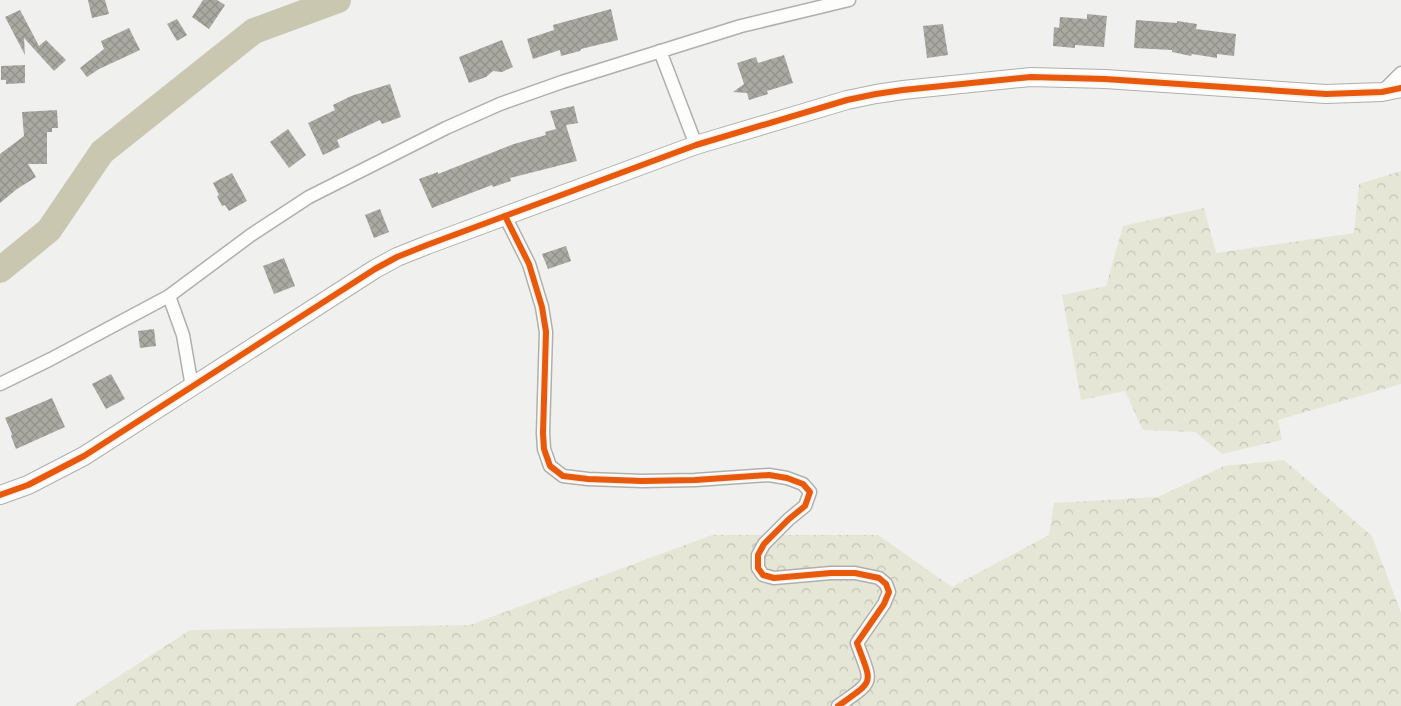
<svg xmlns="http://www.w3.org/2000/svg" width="1401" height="706" viewBox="0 0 1401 706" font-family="'DejaVu Sans',sans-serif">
<defs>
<pattern id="forest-crowns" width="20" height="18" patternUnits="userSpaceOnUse" patternTransform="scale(1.25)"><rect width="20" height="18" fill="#e6e6d7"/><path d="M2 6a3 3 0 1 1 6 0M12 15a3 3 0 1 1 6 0" fill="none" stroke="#c4c4b7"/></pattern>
<pattern id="building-cross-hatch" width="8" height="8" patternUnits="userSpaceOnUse" patternTransform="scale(1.25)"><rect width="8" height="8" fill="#aaa9a2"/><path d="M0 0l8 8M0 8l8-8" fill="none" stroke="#91908a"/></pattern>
</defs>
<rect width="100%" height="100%" fill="#f0f0ee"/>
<!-- forest -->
<g fill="url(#forest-crowns)">
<polygon points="1401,171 1401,384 1278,420 1282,440 1222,454 1195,432 1143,430 1125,391 1081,400 1062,295 1106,286 1123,226 1204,208 1216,253 1354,233 1359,184"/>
<polygon points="1284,460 1372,536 1401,613 1401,706 73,706 190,630 470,625 712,535 878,535 952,587 1049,535 1054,503 1158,497 1224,466"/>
</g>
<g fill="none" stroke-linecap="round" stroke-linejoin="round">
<!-- river -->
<polyline stroke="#c9c7b0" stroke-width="26" points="0,270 49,230 102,152 254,31 338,0"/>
</g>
<!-- building -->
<g fill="url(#building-cross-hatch)">
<polygon points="88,0 105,0 109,14 92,18"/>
<polygon points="203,0 217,0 225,5 209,29 192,17"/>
<polygon points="611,9 618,40 581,49 580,51 561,56 560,50 533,59 527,39 554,30 553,25"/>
<polygon points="20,10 39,46 46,40 66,60 54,71 24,38 25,55 5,17"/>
<polygon points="1087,14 1107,16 1104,47 1075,45 1075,48 1053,46 1054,27 1059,28 1060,17 1087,19"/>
<polygon points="177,19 187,35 177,41 167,24"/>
<polygon points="1136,20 1177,23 1177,21 1197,24 1196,29 1236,34 1234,56 1217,54 1217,58 1192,54 1191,56 1172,52 1172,50 1134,48"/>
<polygon points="943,24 948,55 927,58 923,26"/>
<polygon points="129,28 140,50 99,69 87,77 80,68 104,49 101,41"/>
<polygon points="502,40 513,67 502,72 493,71 486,77 469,83 459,57"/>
<polygon points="784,55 793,83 767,91 768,94 749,100 747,93 733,92 744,84 737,63 756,57 758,63"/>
<polygon points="25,65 25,83 6,84 6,80 1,80 1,66"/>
<polygon points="390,84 401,117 382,124 380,120 337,140 340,147 323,155 308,123 335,110 333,105 351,96"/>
<polygon points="574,106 578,123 566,125 577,161 510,178 511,181 493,187 492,185 432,208 419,179 438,172 438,174 514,144 546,135 545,132 556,129 550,111"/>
<polygon points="57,110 58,128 52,128 52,132 47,132 47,164 28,164 36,177 17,189 0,203 0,154 24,136 22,112"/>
<polygon points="288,129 306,155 289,168 270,142"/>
<polygon points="232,173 247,201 229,211 225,205 222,206 217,196 219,195 213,183"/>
<polygon points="380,209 389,232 374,238 365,215"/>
<polygon points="566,246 571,261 548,269 542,254"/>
<polygon points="284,258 295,286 274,294 263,266"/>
<polygon points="154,329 156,346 140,348 138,331"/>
<polygon points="111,374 125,399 106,409 92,384"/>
<polygon points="52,398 65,427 16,449 11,436 12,434 5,418"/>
</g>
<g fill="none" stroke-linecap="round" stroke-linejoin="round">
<!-- street casing -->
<g stroke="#afafad" stroke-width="15">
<g id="street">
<polyline points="660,51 696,145"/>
<polyline points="1382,92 1401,73"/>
<path d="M 505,216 L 529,264 L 542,307 L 546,332 L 543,433 L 544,449 L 550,466 L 563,476 L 588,479 L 642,481 L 695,480 L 769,475 L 787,478 L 803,484 L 810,492 L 805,506 L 789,519 L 764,544 L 758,555 L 758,568 L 763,575 L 774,578 L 831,573 L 855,573 L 879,578 L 886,584 L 889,592 L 884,604 L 857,643 C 872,685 876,679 838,706"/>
<polyline points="169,296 183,335 192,387"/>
<polyline points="0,384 51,359 169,296 251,235 309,197 446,128 500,104 562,82 741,26 849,0"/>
</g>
</g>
<!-- secondary casing -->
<g stroke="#afafad" stroke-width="20">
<polyline id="secondary" points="0,495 28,485 84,456 375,269 397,257 427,245 696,145 847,100 876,94 903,90 1031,77 1105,79 1326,94 1382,92 1401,88"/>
</g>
<!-- street -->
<use href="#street" stroke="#fdfdfc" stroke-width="12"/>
<!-- secondary -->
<use href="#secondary" stroke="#fdfdfc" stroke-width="18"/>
<!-- cycleway casing -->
<g stroke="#f1f1ed" stroke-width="9">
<g id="cycleway">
<path d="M 505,216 L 529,264 L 542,307 L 546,332 L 543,433 L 544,449 L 550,466 L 563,476 L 588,479 L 642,481 L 695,480 L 769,475 L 787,478 L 803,484 L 810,492 L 805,506 L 789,519 L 764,544 L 758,555 L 758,568 L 763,575 L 774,578 L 831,573 L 855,573 L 879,578 L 886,584 L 889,592 L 884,604 L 857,643 C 872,685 876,679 838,706"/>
<polyline points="0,495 28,485 84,456 375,269 397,257 427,245 696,145 847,100 876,94 903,90 1031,77 1105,79 1326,94 1382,92 1401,88"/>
</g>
</g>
<!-- cycleway -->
<use href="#cycleway" stroke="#e8590c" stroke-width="6"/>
</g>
</svg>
